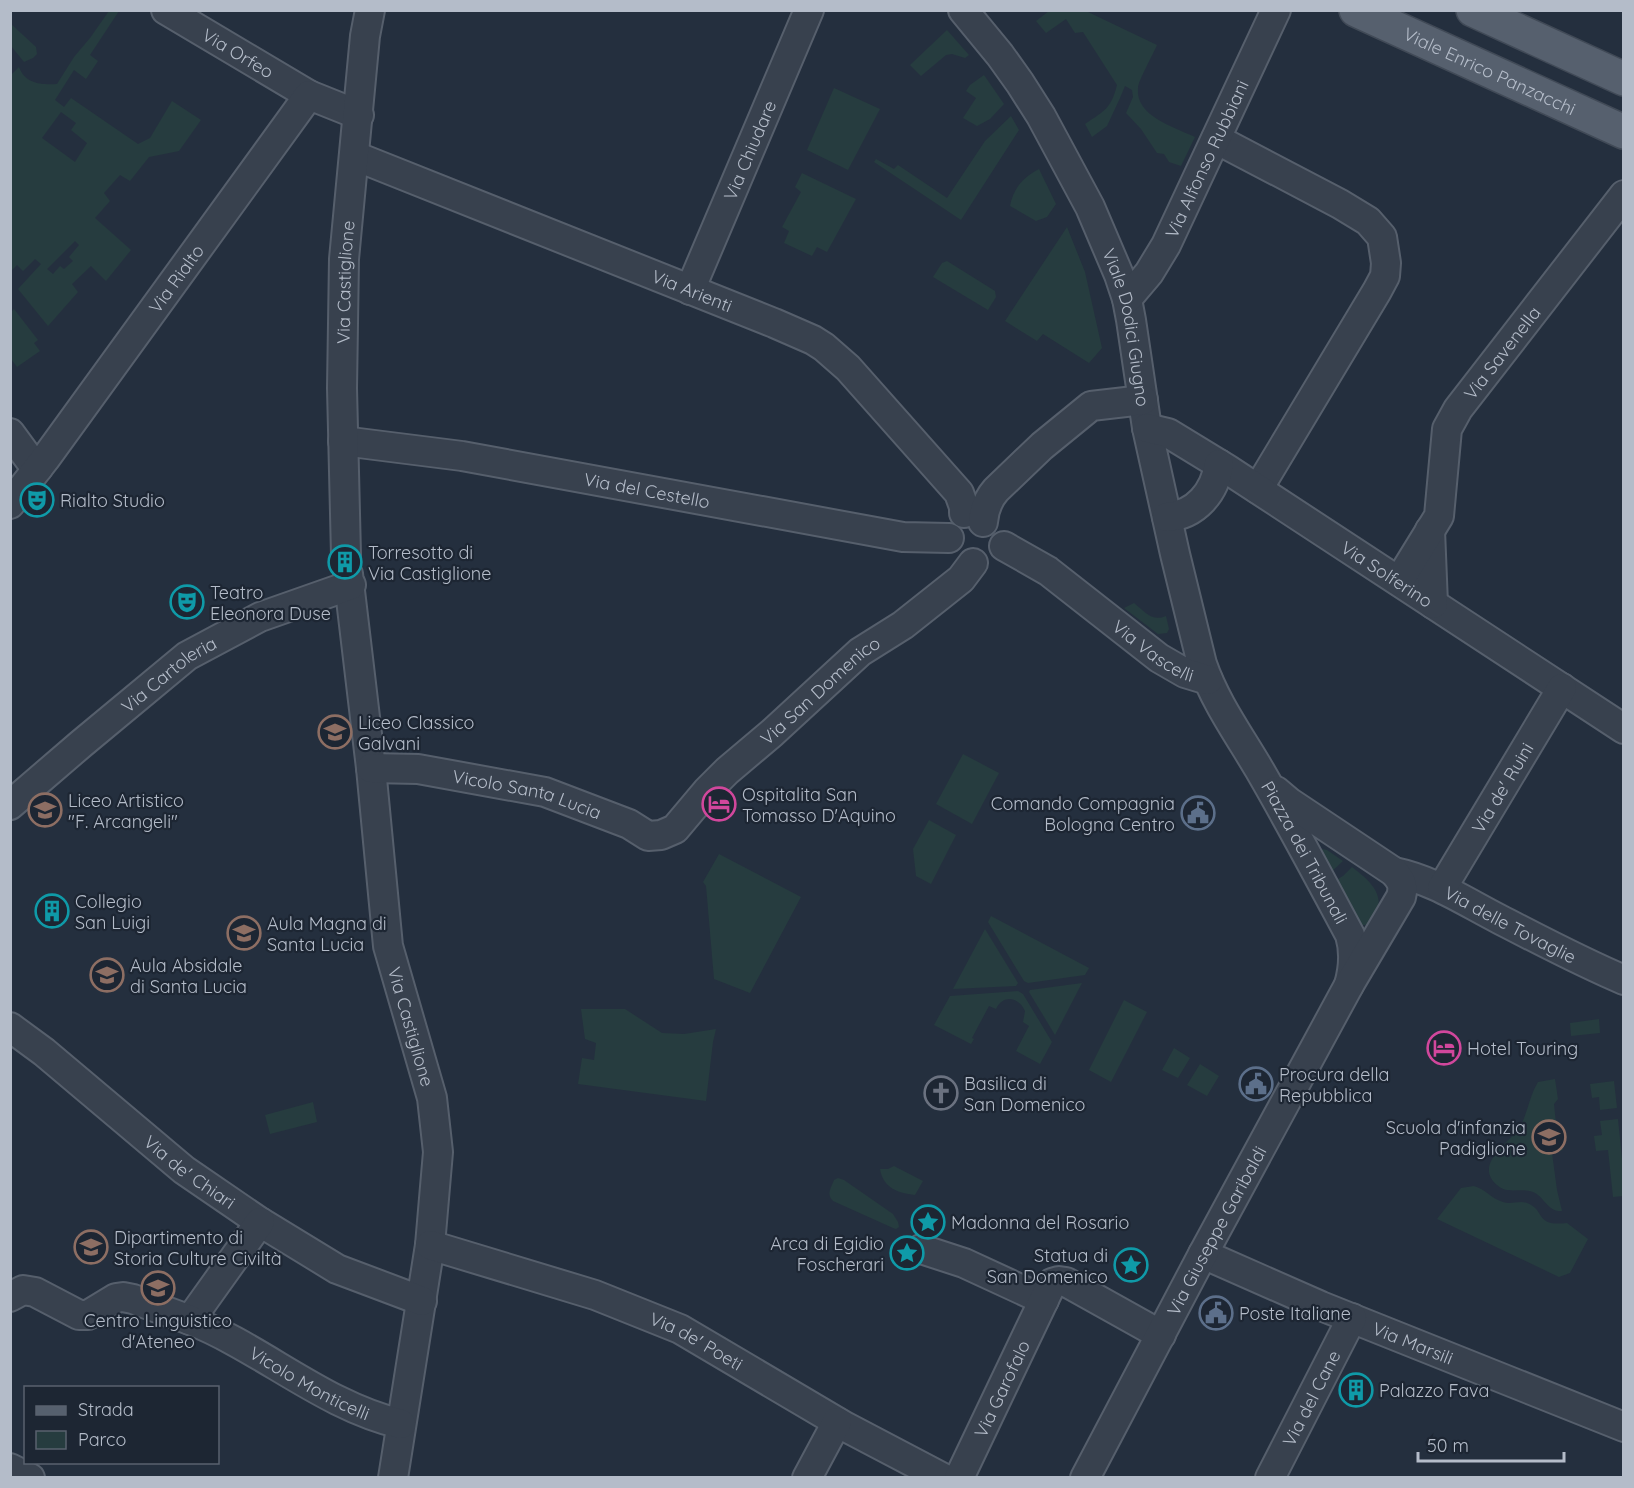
<svg xmlns="http://www.w3.org/2000/svg" width="1634" height="1488" viewBox="0 0 1634 1488" font-family="Quicksand,sans-serif">
<rect width="100%" height="100%" fill="#242f3e"/>
<!-- green -->
<g fill="#263c3f" fill-rule="evenodd">
<path d="M 109,11 L 119,11 L 90,55 L 98,61 L 86,79 L 74,70 L 55,100 L 64,107 L 71,98 L 138,144 L 150,138 L 172,101 L 201,120 L 179,151 L 149,157 L 130,181 L 120,175 L 104,193 L 110,201 L 95,218 L 131,250 L 106,281 L 91,266 L 72,284 L 78,292 L 48,326 L 18,289 L 41,264 L 35,259 L 23,271 L 17,265 L 11,271 L 11,75 L 19,67 C 25,84 42,85 57,84 L 74,57 L 90,38 ZM 61,112 L 76,123 L 71,130 L 87,143 L 75,162 L 42,138 ZM 75,241 L 79,245 L 69,257 L 73,261 L 64,269 L 60,266 L 53,274 L 47,269 Z"/>
<path d="M 1049,11 L 1086,11 L 1157,45 C 1154,53 1138,81 1138,88 C 1135,116 1174,127 1195,137 L 1181,166 L 1169,162 L 1164,154 L 1157,153 L 1141,129 L 1126,113 L 1133,97 L 1132,90 L 1125,86 L 1120,98 L 1107,126 L 1092,137 L 1085,124 C 1104,111 1111,109 1117,85 L 1083,32 L 1075,33 L 1066,19 L 1046,33 L 1036,21 Z"/>
<polygon points="10,23 36,47 37,54 33,58 24,62 11,46"/>
<polygon points="947,30 969,55 965,58 952,54 946,55 921,76 910,65"/>
<polygon points="984,75 1004,104 990,119 977,126 963,118 976,98 966,91 970,85"/>
<polygon points="834,88 880,109 848,170 807,150"/>
<polygon points="1011,116 1019,130 961,220 874,162 876,159 894,169 898,165 947,198 985,141"/>
<path d="M 1039,169 L 1056,204 L 1047,217 L 1036,221 L 1010,206 C 1013,189 1023,177 1039,169 Z"/>
<polygon points="802,173 856,199 827,252 817,247 812,256 784,243 789,231 782,227 801,192 795,187"/>
<polygon points="1067,227 1085,272 1102,348 1089,363 1043,334 1037,341 1005,321"/>
<polygon points="947,261 995,291 996,297 988,310 933,277 942,263"/>
<polygon points="14,309 38,340 34,343 40,351 17,367 11,359 11,312"/>
<path d="M 1134,603 C 1145,612 1152,622 1166,616 L 1169,629 L 1167,633 L 1158,634 L 1124,608 Z"/>
<polygon points="963,754 999,773 972,824 936,804"/>
<polygon points="929,820 956,835 931,884 916,876 913,849"/>
<polygon points="1322,849 1327,850 1343,861 1327,876 1319,851"/>
<polygon points="719,854 801,897 750,993 714,979 706,886 703,882"/>
<path d="M 1352,867 C 1365,877 1385,892 1377,912 C 1375,916 1371,921 1369,925 L 1362,925 L 1358,922 L 1333,882 L 1343,876 Z"/>
<polygon points="991,916 1089,968 1085,975 1028,983 1024,981 988,922"/>
<polygon points="985,929 1018,983 1016,986 953,989"/>
<polygon points="1082,983 1055,1035 1029,992 1030,990"/>
<path d="M 1018,991 L 1023,994 L 1052,1042 L 1040,1064 L 1016,1051 L 1029,1026 L 1023,1022 L 1025,1011 C 1019,997 1003,994 996,1009 L 989,1006 L 972,1038 L 974,1039 L 971,1044 L 934,1025 L 950,996 Z"/>
<polygon points="1124,1000 1147,1012 1111,1082 1089,1070"/>
<polygon points="581,1009 625,1009 662,1033 684,1034 716,1029 713,1042 706,1101 578,1084 582,1058 594,1060 596,1043 585,1039"/>
<polygon points="1599,1019 1600,1033 1571,1036 1570,1023"/>
<polygon points="1174,1048 1190,1058 1178,1078 1162,1070"/>
<polygon points="1200,1064 1219,1076 1207,1096 1187,1085"/>
<path d="M 1555,1079 L 1558,1099 L 1554,1104 L 1557,1134 L 1562,1136 L 1563,1150 L 1552,1153 L 1557,1190 L 1562,1211 C 1547,1212 1545,1197 1533,1192 C 1520,1187 1508,1195 1497,1185 C 1472,1163 1512,1142 1521,1125 C 1528,1111 1530,1095 1538,1082 Z"/>
<polygon points="1614,1081 1617,1108 1600,1110 1599,1097 1592,1098 1590,1084"/>
<polygon points="313,1102 317,1122 270,1134 265,1115"/>
<polygon points="1618,1119 1623,1168 1623,1196 1613,1197 1608,1150 1596,1151 1594,1136 1602,1135 1600,1121"/>
<path d="M 894,1166 L 923,1181 L 915,1195 C 898,1193 883,1188 880,1169 L 888,1169 Z"/>
<path d="M 838,1178 L 844,1180 L 893,1214 L 898,1222 L 899,1227 L 896,1229 L 893,1228 L 833,1201 C 826,1194 831,1188 834,1180 Z"/>
<path d="M 1474,1186 C 1485,1189 1492,1199 1503,1202 C 1511,1205 1519,1200 1527,1203 C 1546,1210 1534,1227 1567,1223 L 1588,1239 L 1570,1273 L 1559,1277 L 1437,1219 L 1461,1188 Z"/>
</g>
<g fill="none" stroke-linecap="round" stroke-linejoin="round">
<!-- minor casing -->
<g stroke="#565f6c" stroke-width="32">
<g id="minor">
<path id="s1" d="M 166,10 L 309,95"/>
<path id="s2" d="M 963,10 L 1000,55 L 1020,83 L 1041,116 L 1090,207 L 1119,275 L 1127,299 L 1131,320 L 1147,428 L 1175,554 L 1202,664 C 1215,702 1239,735 1259,769 C 1291,824 1320,879 1350,935 C 1355,952 1354,967 1349,985"/>
<polyline points="1216,139 1340,204 1368,221 1382,237 1386,263 1385,276 1377,291 1258,489"/>
<path id="s3" d="M 355,156 L 774,323 L 813,340 L 824,347 L 848,368 L 959,493 L 964,507 L 964,513"/>
<path id="s4" d="M 690,290 L 809,10"/>
<path id="s5" d="M 1127,299 L 1149,273 L 1166,245 L 1276,10"/>
<path id="s6" d="M 1147,428 L 1168,433 L 1227,469 L 1624,729"/>
<polyline points="10,433 32,463 38,468"/>
<path id="s7" d="M 343,441 L 462,456 L 903,537 L 949,538"/>
<path id="s8" d="M 10,504 L 45,459 L 309,95 L 359,115"/>
<path d="M 1167,517 C 1196,515 1215,492 1219,464"/>
<path d="M 983,522 C 984,510 987,500 996,490 L 1042,446 L 1091,406 L 1143,400"/>
<polyline points="1430,530 1433,604"/>
<path id="s9" d="M 1004,546 L 1048,571 L 1159,658 L 1185,673 L 1208,680"/>
<path id="s10" d="M 346,555 L 342,388 L 344,259 L 365,36 L 370,10"/>
<path id="s11" d="M 348,574 L 371,768 L 388,946 L 432,1098 L 438,1152 L 430,1245 L 393,1478"/>
<path id="s12" d="M 1399,581 L 1439,516 L 1447,429 L 1458,409 L 1624,195"/>
<path id="s13" d="M 371,768 L 418,769 L 545,792 L 629,824 L 648,836 L 661,835 L 675,829 L 707,791 L 727,771 L 772,733 L 860,652 L 903,625 L 961,579 L 973,563"/>
<path id="s14" d="M 10,805 L 81,744 L 187,656 L 260,617 L 351,585"/>
<path id="s15" d="M 1394,872 C 1433,880 1464,901 1499,919 C 1540,940 1581,962 1624,980"/>
<path id="s16" d="M 1442,888 L 1562,688"/>
<path id="s17" d="M 10,1027 L 44,1052 L 184,1170 L 260,1222 L 337,1269 L 422,1301"/>
<path id="s18" d="M 260,1222 L 190,1320 C 263,1349 324,1406 401,1424"/>
<path id="s19" d="M 430,1245 L 595,1295 L 680,1329 L 846,1427 L 943,1478"/>
<polyline points="921,1249 964,1263 1044,1300"/>
<path id="s20" d="M 1203,1254 L 1321,1306 L 1624,1427"/>
<polyline points="10,1297 23,1290 35,1292 79,1315 88,1315 116,1298 123,1297 133,1299 190,1320"/>
<polyline points="10,1468 30,1478"/>
<polyline points="807,1478 837,1422"/>
<path id="s21" d="M 959,1478 L 1052,1283 L 1059,1281 L 1066,1282 L 1161,1335"/>
<path id="s22" d="M 1085,1478 L 1203,1254 L 1349,985 L 1401,897 C 1404,886 1402,881 1394,872 L 1289,802 L 1276,791"/>
<path id="s23" d="M 1270,1478 L 1352,1318"/>
</g>
</g>
<!-- major casing -->
<g stroke="#414a57" stroke-width="36">
<g id="major">
<path id="s24" d="M 1356,10 L 1624,132"/>
<polyline points="1473,10 1624,79"/>
</g>
</g>
<!-- minor -->
<use href="#minor" stroke="#38414e" stroke-width="28"/>
<!-- major -->
<use href="#major" stroke="#56606e" stroke-width="33"/>
</g>
<!-- icons -->
<defs>
<g id="theatre-ring" transform="scale(1.725)"><circle r="9.5" fill="#1d2633" stroke="#0f9aa8" stroke-width="1.5"/><path d="M-5-5.5Q0-4 5-5.5V0Q5 5 0 6Q-5 5-5 0ZM-3.3-2.5H-1v1.5H-3.3ZM1-2.5H3.3v1.5H1ZM-2.8 1Q0 5.5 2.8 1Z" fill="#0f9aa8"/></g>
<g id="building-ring" transform="scale(1.725)"><circle r="9.5" fill="#1d2633" stroke="#0f9aa8" stroke-width="1.5"/><path d="M-4-6H4V6H1V3H-1V6H-4ZM-2.5-4.3h1.7v1.8h-1.7ZM.8-4.3h1.7v1.8H.8ZM-2.5-1h1.7V.8h-1.7ZM.8-1h1.7V.8H.8Z" fill="#0f9aa8"/></g>
<g id="school-ring" transform="scale(1.725)"><circle r="9.5" fill="#1d2633" stroke="#8d6e63" stroke-width="1.5"/><path d="M0-5L7-2L0 1L-7-2ZM-4 1L0 2.5L4 1V4Q0 6-4 4Z" fill="#8d6e63"/></g>
<g id="hotel-ring" transform="scale(1.725)"><circle r="9.5" fill="#1d2633" stroke="#d1479c" stroke-width="1.5"/><path d="M-6-4.5h1.5V1H6V5H4.5V3h-9V5H-6ZM-4 0a1.8 1.8 0 1 1 3.6 0ZM.5 0V-2.5h3Q6-2.5 6 0Z" fill="#d1479c"/></g>
<g id="civic-ring" transform="scale(1.725)"><circle r="9.5" fill="#1d2633" stroke="#5c6f8a" stroke-width="1.5"/><path d="M-.6-6.5H3V-4.5H.6V-3L4-1V1h2V6H-6V1h2V-1L-.6-3ZM-1.2 2.5V6h2.4V2.5Z" fill="#5c6f8a"/></g>
<g id="university-ring" transform="scale(1.725)"><circle r="9.5" fill="#1d2633" stroke="#8d6e63" stroke-width="1.5"/><path d="M0-5L7-2L0 1L-7-2ZM-4 1L0 2.5L4 1V4Q0 6-4 4Z" fill="#8d6e63"/></g>
<g id="church-ring" transform="scale(1.725)"><circle r="9.5" fill="#1d2633" stroke="#6b7280" stroke-width="1.5"/><path d="M-1.2-6h2.4v3.5h3.3v2.4h-3.3V6h-2.4V-.1h-3.3v-2.4h3.3Z" fill="#6b7280"/></g>
<g id="sight-ring" transform="scale(1.725)"><circle r="9.5" fill="#1d2633" stroke="#0f9aa8" stroke-width="1.5"/><path d="M0-6L1.8-2.2L6-1.7L2.9 1.2L3.7 5.4L0 3.3L-3.7 5.4L-2.9 1.2L-6-1.7L-1.8-2.2Z" fill="#0f9aa8"/></g>
</defs>
<g fill-rule="evenodd">
<use href="#theatre-ring" x="37" y="500"/>
<use href="#building-ring" x="345" y="562"/>
<use href="#theatre-ring" x="187" y="602"/>
<use href="#school-ring" x="335" y="732"/>
<use href="#hotel-ring" x="719" y="804"/>
<use href="#school-ring" x="45" y="810"/>
<use href="#civic-ring" x="1198" y="813"/>
<use href="#building-ring" x="52" y="911"/>
<use href="#university-ring" x="244" y="933"/>
<use href="#university-ring" x="107" y="975"/>
<use href="#hotel-ring" x="1444" y="1048"/>
<use href="#civic-ring" x="1256" y="1084"/>
<use href="#church-ring" x="941" y="1093"/>
<use href="#school-ring" x="1549" y="1137"/>
<use href="#sight-ring" x="928" y="1222"/>
<use href="#university-ring" x="91" y="1247"/>
<use href="#sight-ring" x="907" y="1253"/>
<use href="#sight-ring" x="1131" y="1265"/>
<use href="#university-ring" x="158" y="1288"/>
<use href="#civic-ring" x="1216" y="1313"/>
<use href="#building-ring" x="1356" y="1390"/>
</g>
<g text-anchor="middle" dominant-baseline="central" stroke-width="4.5" stroke-linejoin="round" paint-order="stroke">
<!-- street labels -->
<g font-size="18" fill="#b4bcc9" stroke="#1d2633">
<text stroke="none"><textPath href="#s1" startOffset="84">Via Orfeo</textPath></text>
<text stroke="none"><textPath href="#s24" startOffset="147">Viale Enrico Panzacchi</textPath></text>
<text stroke="none"><textPath href="#s4" startOffset="152">Via Chiudare</textPath></text>
<text stroke="none"><textPath href="#s5" startOffset="162">Via Alfonso Rubbiani</textPath></text>
<text stroke="none"><textPath href="#s8" startOffset="280">Via Rialto</textPath></text>
<text stroke="none"><textPath href="#s10" startOffset="273">Via Castiglione</textPath></text>
<text stroke="none"><textPath href="#s3" startOffset="363">Via Arienti</textPath></text>
<text stroke="none"><textPath href="#s2" startOffset="362">Viale Dodici Giugno</textPath></text>
<text stroke="none"><textPath href="#s12" startOffset="258">Via Savenella</textPath></text>
<text stroke="none"><textPath href="#s7" startOffset="308">Via del Cestello</textPath></text>
<text stroke="none"><textPath href="#s6" startOffset="282">Via Solferino</textPath></text>
<text stroke="none"><textPath href="#s9" startOffset="183">Via Vascelli</textPath></text>
<text stroke="none"><textPath href="#s14" startOffset="206">Via Cartoleria</textPath></text>
<text stroke="none"><textPath href="#s13" startOffset="518">Via San Domenico</textPath></text>
<text stroke="none"><textPath href="#s16" startOffset="117">Via de' Ruini</textPath></text>
<text stroke="none"><textPath href="#s13" startOffset="159">Vicolo Santa Lucia</textPath></text>
<text stroke="none"><textPath href="#s2" startOffset="922">Piazza dei Tribunali</textPath></text>
<text stroke="none"><textPath href="#s15" startOffset="128">Via delle Tovaglie</textPath></text>
<text stroke="none"><textPath href="#s11" startOffset="458">Via Castiglione</textPath></text>
<text stroke="none"><textPath href="#s17" startOffset="231">Via de' Chiari</textPath></text>
<text stroke="none"><textPath href="#s22" startOffset="280">Via Giuseppe Garibaldi</textPath></text>
<text stroke="none"><textPath href="#s19" startOffset="284">Via de' Poeti</textPath></text>
<text stroke="none"><textPath href="#s20" startOffset="228">Via Marsili</textPath></text>
<text stroke="none"><textPath href="#s18" startOffset="256">Vicolo Monticelli</textPath></text>
<text stroke="none"><textPath href="#s21" startOffset="99">Via Garofalo</textPath></text>
<text stroke="none"><textPath href="#s23" startOffset="90">Via del Cane</textPath></text>
</g>
<!-- poi labels -->
<g font-size="18" fill="#b4bcc9" stroke="#1d2633" text-anchor="start">
<text x="60" y="500">Rialto Studio</text>
<text x="368" y="552">Torresotto di<tspan x="368" dy="21">Via Castiglione</tspan></text>
<text x="210" y="592">Teatro<tspan x="210" dy="21">Eleonora Duse</tspan></text>
<text x="358" y="722">Liceo Classico<tspan x="358" dy="21">Galvani</tspan></text>
<text x="742" y="794">Ospitalita San<tspan x="742" dy="21">Tomasso D'Aquino</tspan></text>
<text x="68" y="800">Liceo Artistico<tspan x="68" dy="21">"F. Arcangeli"</tspan></text>
<text x="1175" y="803" text-anchor="end">Comando Compagnia<tspan x="1175" dy="21">Bologna Centro</tspan></text>
<text x="75" y="901">Collegio<tspan x="75" dy="21">San Luigi</tspan></text>
<text x="267" y="923">Aula Magna di<tspan x="267" dy="21">Santa Lucia</tspan></text>
<text x="130" y="965">Aula Absidale<tspan x="130" dy="21">di Santa Lucia</tspan></text>
<text x="1467" y="1048">Hotel Touring</text>
<text x="1279" y="1074">Procura della<tspan x="1279" dy="21">Repubblica</tspan></text>
<text x="964" y="1083">Basilica di<tspan x="964" dy="21">San Domenico</tspan></text>
<text x="1526" y="1127" text-anchor="end">Scuola d'infanzia<tspan x="1526" dy="21">Padiglione</tspan></text>
<text x="951" y="1222">Madonna del Rosario</text>
<text x="114" y="1237">Dipartimento di<tspan x="114" dy="21">Storia Culture Civiltà</tspan></text>
<text x="884" y="1243" text-anchor="end">Arca di Egidio<tspan x="884" dy="21">Foscherari</tspan></text>
<text x="1108" y="1255" text-anchor="end">Statua di<tspan x="1108" dy="21">San Domenico</tspan></text>
<text x="1239" y="1313">Poste Italiane</text>
<text x="158" y="1320" text-anchor="middle">Centro Linguistico<tspan x="158" dy="21">d'Ateneo</tspan></text>
<text x="1379" y="1390">Palazzo Fava</text>
</g>
</g>
<!-- border -->
<rect width="1634" height="1488" fill="none" stroke="#b4bcc9" stroke-width="24"/>
<!-- legend -->
<rect x="24" y="1386" width="195" height="78" fill="#1d2633" stroke="#59626f" stroke-width="1.5"/>
<rect x="36" y="1406" width="30" height="9" fill="#56606e" stroke="#59626f" stroke-width="1.5"/>
<text x="78" y="1416" font-size="18" fill="#b4bcc9">Strada</text>
<rect x="36" y="1431" width="30" height="18" fill="#263c3f" stroke="#59626f" stroke-width="1.5"/>
<text x="78" y="1446" font-size="18" fill="#b4bcc9">Parco</text>
<!-- scale -->
<path d="M1418 1452v9h146v-9" fill="none" stroke="#b4bcc9" stroke-width="3"/>
<text x="1427" y="1452" font-size="18" fill="#b4bcc9" stroke="#1d2633" stroke-width="4.5" paint-order="stroke">50 m</text>
</svg>
